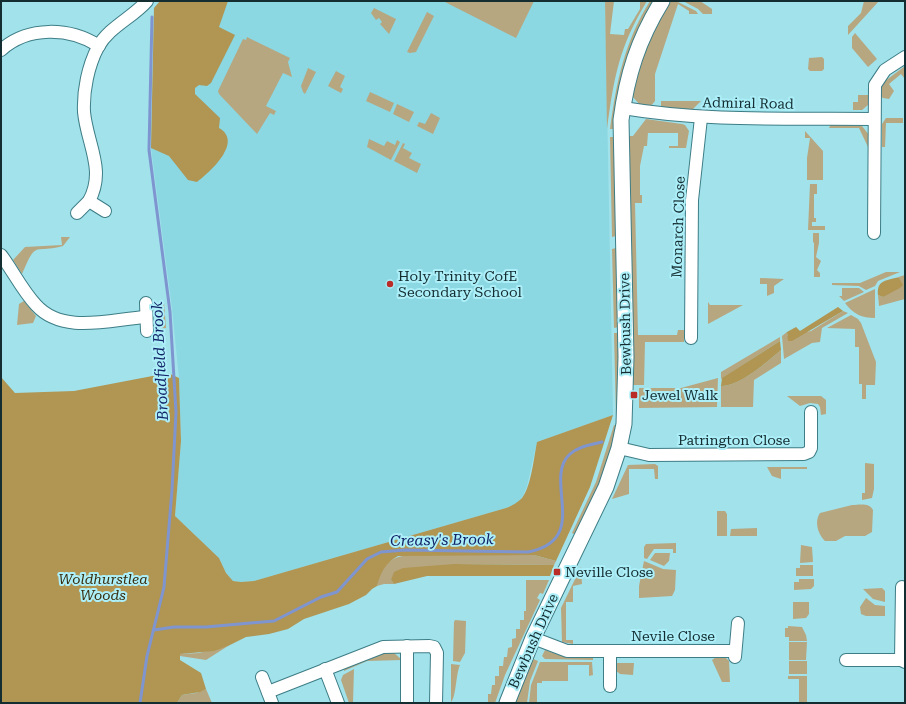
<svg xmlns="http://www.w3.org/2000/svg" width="906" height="704" viewBox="0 0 906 704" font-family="'Roboto Serif',serif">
<rect width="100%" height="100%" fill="#a1e2eb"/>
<!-- built -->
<polygon fill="#8bd7e2" points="160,1 605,1 613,415 537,442 527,486 523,496 516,504 506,508 254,581 241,582 233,581 226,573 219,558 175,516 181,441 179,378 172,308 151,148 154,8"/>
<!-- green -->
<g fill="#b7a780">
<polygon points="443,1 534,1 516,38"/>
<path d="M 605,1 L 614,1 L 610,34 L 624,35 L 625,29 L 628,29 L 640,9 L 640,1 L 647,1 C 619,47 614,77 607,129 Z"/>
<path d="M 650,1 L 654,2 L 615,129 L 610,129 C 616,82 625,41 650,1 Z"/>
<polygon points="670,1 676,1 696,11 698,14 689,14 689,11 678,4 655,74 655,101 651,106 640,105 632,96 637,65 657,22"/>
<polygon points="683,1 700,1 712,9 712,14 703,14 698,9"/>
<polygon points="864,1 879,1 848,35 848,26 861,13"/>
<polygon points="374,8 396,19 389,34 380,24 382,22 379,18 376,20 371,13"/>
<polygon points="427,12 434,16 416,52 410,53 407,52"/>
<polygon points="855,33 877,59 868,67 852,48 852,37"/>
<polygon points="247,37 290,58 288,62 292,77 283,73 266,106 276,111 274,115 270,113 257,134 219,94 218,91 243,39 246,40"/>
<polygon points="822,57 824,59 824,69 822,71 810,71 808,69 809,58"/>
<polygon points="905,66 905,79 901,74 889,84 894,91 889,99 883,98 880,96 881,84"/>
<polygon points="308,68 316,72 305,94 303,92 301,86"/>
<polygon points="336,71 345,76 340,87 343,89 341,93 328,86"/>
<polygon points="370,92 394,103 390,112 366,101"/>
<polygon points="858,95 869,95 868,105 862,110 853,110 853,102 858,102"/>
<polygon points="661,101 701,101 690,112 661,109"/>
<polygon points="397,104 414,112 409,122 393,114"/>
<polygon points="431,113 440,118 433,134 417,126 419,122 425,124"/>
<polygon points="886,118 903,118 903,123 886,123 885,147 882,147 882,124"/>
<polygon points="646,119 682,124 685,125 689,131 686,148 669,148 669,146 678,146 678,133 648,133 647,146 644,146 640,166 640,195 642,195 642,203 635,203 638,335 677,335 678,330 684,330 684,342 645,342 644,385 632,385 627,136 633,136"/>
<polygon points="831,124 862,126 869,135 870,147 868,147 859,128 829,128"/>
<polygon points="805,131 823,151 823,180 807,180 807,158 810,138 805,138"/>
<polygon points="610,137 615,137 616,236 612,237"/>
<polygon points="369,139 384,146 387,141 395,145 397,140 400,142 391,160 367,147"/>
<polygon points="403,143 405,144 403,148 412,153 409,158 421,164 417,173 394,161"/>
<polygon points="810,184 817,184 817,194 814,194 814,218 816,218 816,222 812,222 812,226 825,226 825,230 808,230"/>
<polygon points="813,233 819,233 819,243 816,257 821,261 817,270 820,273 820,277 814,277 814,243 813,242"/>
<path d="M 61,237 L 70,237 L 63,246 C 33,254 37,239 22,274 L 13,260 L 25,247 L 62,245 Z"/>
<polygon points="616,248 619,327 614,328 612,249"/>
<polygon points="886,272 900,272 878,281 875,286 866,290 859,286 832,285 832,283 860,283"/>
<polygon points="905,275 905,299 879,306 878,295 883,297 899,278 895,278"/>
<polygon points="760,278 784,279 774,286 774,293 767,296 767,284 760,284"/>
<polygon points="842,288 859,288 864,292 844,301 839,296 842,296"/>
<path d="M 875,289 L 875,318 C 862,318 853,314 845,303 Z"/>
<polygon points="24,301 36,316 33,323 17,325 19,304"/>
<polygon points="708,302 710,305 743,305 708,324"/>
<polygon points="164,303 166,328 159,329 157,304"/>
<polygon points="843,311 848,313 822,328 820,342 812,343 784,359 782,336 787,332 787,336 811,331"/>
<polygon points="851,315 858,319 861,323 876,362 875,385 866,385 866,399 862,399 862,384 859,384 859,347 855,347 855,329 827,328"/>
<polygon points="614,333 619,333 618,416 616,416"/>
<polygon points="780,337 780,341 721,379 721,372"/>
<path d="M 781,350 L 781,363 L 754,380 L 753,407 L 721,407 L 721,386 C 739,387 767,362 781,350 Z"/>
<polygon points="718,378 717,407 639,408 639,388 681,388"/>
<polygon points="787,396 821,396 826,400 826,414 821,415 820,407 818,404 810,403 800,406"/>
<polygon points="614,425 618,426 604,475 576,535 572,533 596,482"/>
<polygon points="865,463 874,464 874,489 872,498 862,500 862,493 865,493"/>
<polygon points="655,464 658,466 658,479 655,479 654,469 629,469 629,494 612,499 628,465"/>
<polygon points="767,467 807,467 807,469 781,469 781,479 772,476"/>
<path d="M 852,505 C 859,505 869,502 873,510 L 872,532 L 865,536 L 845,536 L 836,541 L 825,541 C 818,534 814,522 820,513 Z"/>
<polygon points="717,511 725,511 727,514 727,536 717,536"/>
<polygon points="757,528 757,536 730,536 731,529"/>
<polygon points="676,543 676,553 673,553 673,549 654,549 647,559 644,558 644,547 646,544"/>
<polygon points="801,545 812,547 813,562 800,563"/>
<polygon points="655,553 670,553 669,561 664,566 650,560"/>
<path d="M 408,555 L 534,555 L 556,561 L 554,565 L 454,564 L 391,580 L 394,584 L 384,584 L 377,586 C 381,567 389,557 408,555 Z"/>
<polygon points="644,561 663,569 676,570 675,590 672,596 639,598 639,586"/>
<polygon points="800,565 813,565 813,576 796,576 796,568 800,568"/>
<polygon points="581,567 582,584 573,586 573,602 566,602 566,640 573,640 573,644 562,642 561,608"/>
<polygon points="799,579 814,579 814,586 811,589 794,590 794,582 799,582"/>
<polygon points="526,580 549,580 543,594 540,593 537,598 540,600 505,675 495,703 488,703 488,694 491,694 492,685 495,685 495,676 499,676 499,666 503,666 504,657 507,657 508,648 512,647 512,639 516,638 516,629 520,629 520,620 524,620 524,611 526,611"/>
<polygon points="882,588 885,591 885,602 873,599 863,589"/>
<polygon points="866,598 875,605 885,606 885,616 866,616 861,614 860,607"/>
<polygon points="793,602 809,602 809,614 806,618 793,619"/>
<polygon points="455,620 466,621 465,653 460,662 453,661 454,622"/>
<polygon points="788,626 802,627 806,635 807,641 789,641 789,637 785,637 785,628 788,628"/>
<polygon points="789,642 807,642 806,660 789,660"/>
<polygon points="228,646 206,660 180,656 180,654 199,653"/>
<polygon points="545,650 559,655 593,656 593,660 545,659 542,656"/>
<polygon points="384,652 393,652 402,660 367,661 344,671 344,668"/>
<polygon points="716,657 725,657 729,661 730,682 722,682 712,660"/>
<polygon points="531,658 538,661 530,681 527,703 513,703"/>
<rect x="789" y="661" width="18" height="13"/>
<polygon points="540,662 592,662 593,675 589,676 589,665 568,665 568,681 542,681 542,683 537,683 537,703 529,703 531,685"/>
<polygon points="615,663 634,663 633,675 620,674 615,670"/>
<path d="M 451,664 L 460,665 C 456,673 456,698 451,702 Z"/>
<polygon points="354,669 353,703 349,703 341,680 343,675"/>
<polygon points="788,676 807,676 807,703 799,703 799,679 788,679"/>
<polygon points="206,689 212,703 177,703 182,695 196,693"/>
</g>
<!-- forest -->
<g fill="#b09553">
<path d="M 160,1 L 228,1 L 219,27 L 235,35 L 211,83 L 207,86 L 199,85 L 195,88 L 195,94 L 220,118 L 219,128 C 244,142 209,173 197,182 L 188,180 L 169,156 L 151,148 L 154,8 Z"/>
<path d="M 895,278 L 899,278 L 903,285 L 900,288 L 883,297 L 878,295 C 877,281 884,281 895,278 Z"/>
<polygon points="838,307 843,311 792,341 788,341 787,332 796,327 800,331"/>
<path d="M 780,341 L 781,350 C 767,362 739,387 721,386 L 722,378 Z"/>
<path d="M 168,373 L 179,378 L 181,441 L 175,516 L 219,558 L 226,573 L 233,581 L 241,582 L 254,581 L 506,508 C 512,506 517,503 522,498 C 531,487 534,457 537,442 L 613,415 L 590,487 L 556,561 L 534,555 L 398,556 C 385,563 381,572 377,586 L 372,589 L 366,595 L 349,604 L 304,619 L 288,629 L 269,634 L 246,637 L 228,646 L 214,651 L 180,654 L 180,660 L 201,673 L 206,689 L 200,692 L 182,695 L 177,703 L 1,703 L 1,377 L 15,393 L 74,391 Z"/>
<polygon points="454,564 554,565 550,576 427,576 394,584 391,580 394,572 403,568"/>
</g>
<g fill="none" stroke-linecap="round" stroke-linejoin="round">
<!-- stream -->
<g stroke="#7e95d0" stroke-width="3">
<path d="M 154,630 L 174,627 L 206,627 L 274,621 L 321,597 L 337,592 L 367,559 L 381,552 L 405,550 L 528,552 C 592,540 542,479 570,454 C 579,446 591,445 602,442"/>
<polyline points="140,703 147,656 164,587 172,490 176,412 170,312 149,150 152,17"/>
</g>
<!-- minor casing -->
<g stroke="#3d7d86" stroke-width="14">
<g id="minor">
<path d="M 1,50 C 28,26 69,27 99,46"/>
<path d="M 623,108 C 706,122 790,118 874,119"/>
<path d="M 89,201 C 106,170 87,144 84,112 C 83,91 88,66 98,47 C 109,27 132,18 147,1"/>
<polyline points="77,213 89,201 105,211"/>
<polyline points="874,233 875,85 885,70 905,57"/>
<path d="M 1,255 C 13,271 22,290 36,305 C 63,335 111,319 146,317"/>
<polyline points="146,303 147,331"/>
<polyline points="691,338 692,200 701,118"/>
<polyline points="619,448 649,455 804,454 809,452 811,448 811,412"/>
<polyline points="533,638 567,651 735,651"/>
<polyline points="735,657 738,623"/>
<polyline points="846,660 901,660 905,662"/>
<polyline points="901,660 902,587"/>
<polyline points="325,669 338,703"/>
<polyline points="262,677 272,703"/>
<polyline points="610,686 610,651"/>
<polyline points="268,692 383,647 429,646 434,647 437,653 436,703"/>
<polyline points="407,703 407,646"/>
</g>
</g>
<!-- tertiary casing -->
<g stroke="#3d7d86" stroke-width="17">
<path id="tertiary" d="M 507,703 L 533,638 L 606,487 L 619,448 L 624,424 L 626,357 L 621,120 C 627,75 638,40 662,1"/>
</g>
<!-- minor -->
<use href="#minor" stroke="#fff" stroke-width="12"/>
<!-- tertiary -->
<use href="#tertiary" stroke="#fff" stroke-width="15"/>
</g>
<!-- markers -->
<g fill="#ba2c28" stroke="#adeff8" stroke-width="1.5">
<circle cx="390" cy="284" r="4"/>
<rect x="630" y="391" width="8" height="8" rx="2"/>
<rect x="553" y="568" width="8" height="8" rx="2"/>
</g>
<g text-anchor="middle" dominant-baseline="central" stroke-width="4" stroke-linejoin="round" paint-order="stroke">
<!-- street labels -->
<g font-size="14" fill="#132d31" stroke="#adeff8">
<text transform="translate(748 103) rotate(1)">Admiral Road</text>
<text transform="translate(678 227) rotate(-88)">Monarch Close</text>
<text transform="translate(625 324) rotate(-91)">Bewbush Drive</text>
<text x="734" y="440">Patrington Close</text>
<text x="673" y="636">Nevile Close</text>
<text transform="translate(533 641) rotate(-66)">Bewbush Drive</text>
</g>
<!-- poi labels -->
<g font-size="14" fill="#132d31" stroke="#adeff8" text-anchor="start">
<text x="398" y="276">Holy Trinity CofE<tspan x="398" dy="16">Secondary School</tspan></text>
<text x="642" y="395">Jewel Walk</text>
<text x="565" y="572">Neville Close</text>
</g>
<!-- park labels -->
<g font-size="14" font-style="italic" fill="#382c0d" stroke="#adeff8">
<text x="103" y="579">Woldhurstlea<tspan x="103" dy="16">Woods</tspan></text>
</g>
<!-- water labels -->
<g font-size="15" font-style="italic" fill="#112367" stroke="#adeff8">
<text transform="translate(160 361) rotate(-93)">Broadfield Brook</text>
<text transform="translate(442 540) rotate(-1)">Creasy's Brook</text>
</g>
</g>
<!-- border -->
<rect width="906" height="704" fill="none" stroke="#132d31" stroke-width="4"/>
</svg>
